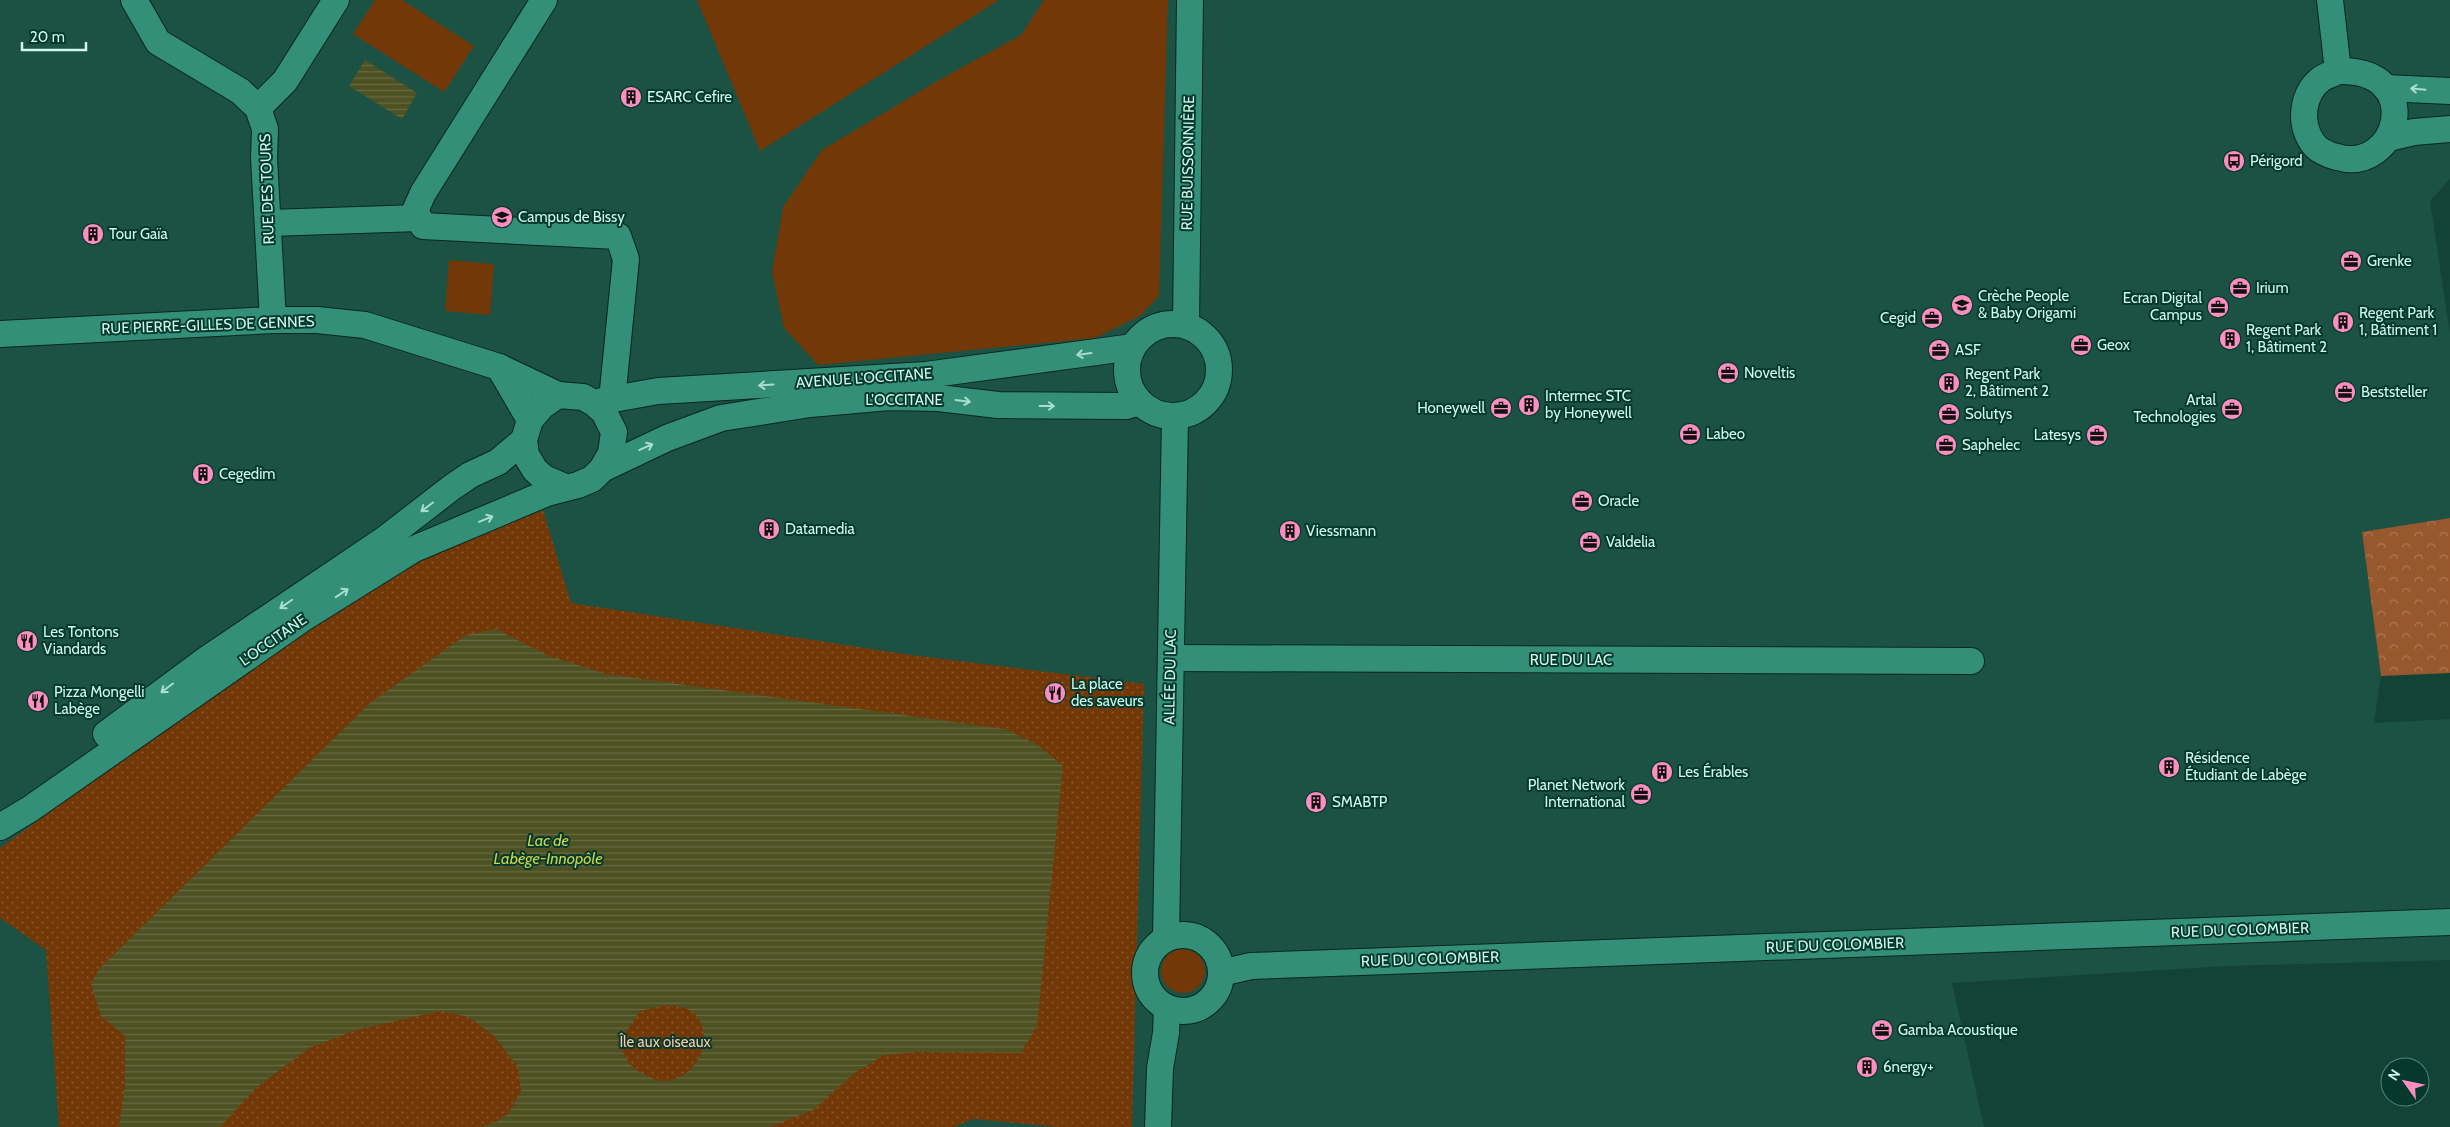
<svg xmlns="http://www.w3.org/2000/svg" width="2450" height="1127" viewBox="0 0 2450 1127" font-family="Cabin,sans-serif">
<defs>
<pattern id="forest-crowns" width="20" height="18" patternUnits="userSpaceOnUse" patternTransform="scale(1.25)"><rect width="20" height="18" fill="#98582d"/><path d="M2 6a3 3 0 1 1 6 0M12 15a3 3 0 1 1 6 0" fill="none" stroke="#aa7956"/></pattern>
<pattern id="park-dots" width="8" height="8" patternUnits="userSpaceOnUse" patternTransform="scale(1.25)"><rect width="8" height="8" fill="#723808"/><path d="M2 2h.1M6 6h.1" fill="none" stroke="#85562c" stroke-width="1.8" stroke-linecap="round"/></pattern>
<pattern id="water-rules" width="6" height="5" patternUnits="userSpaceOnUse" patternTransform="scale(1.25)"><rect width="6" height="5" fill="#4e5122"/><path d="M0 2.5h6" fill="none" stroke="#666b42"/></pattern>
</defs>
<rect width="100%" height="100%" fill="#134337"/>
<!-- built -->
<polygon fill="#1b5244" points="0,0 2450,0 2450,179 2430,201 2450,334 2450,518 2362,533 2381,675 2374,723 2450,719 2450,960 2227,966 1952,983 1984,1127 0,1127"/>
<!-- grass -->
<g fill="#723808">
<polygon points="375,0 402,0 474,46 444,92 353,34"/>
<polygon points="697,0 999,0 760,151"/>
<polygon points="1044,0 1168,0 1159,296 1140,316 1095,338 818,365 784,328 772,272 783,207 822,150 939,80 1021,35"/>
<polygon points="449,260 494,264 490,315 445,311"/>
<circle cx="1183" cy="971" r="22"/>
</g>
<!-- forest -->
<polygon fill="url(#forest-crowns)" points="2450,518 2450,673 2381,676 2362,532"/>
<!-- park -->
<polygon fill="url(#park-dots)" points="543,510 571,603 911,655 1144,684 1132,1127 1057,1127 973,1119 954,1127 59,1127 46,950 0,918 0,848 305,627 390,571"/>
<!-- water -->
<g fill="url(#water-rules)" fill-rule="evenodd">
<polygon points="365,60 417,93 402,119 349,86"/>
<path d="M 496,629 L 549,656 L 606,674 L 1005,729 L 1038,745 L 1063,766 L 1037,1026 L 1021,1053 L 917,1052 L 884,1055 L 853,1074 L 813,1110 L 770,1127 L 482,1127 L 496,1122 L 509,1113 L 521,1091 L 518,1067 L 494,1036 L 469,1017 L 440,1011 L 356,1030 L 309,1048 L 257,1087 L 220,1127 L 119,1127 L 125,1085 L 125,1036 L 101,1016 L 91,984 L 99,969 L 370,703 L 466,635 ZM 666,1005 C 676,1006 688,1007 695,1014 C 718,1040 694,1082 662,1081 C 656,1081 649,1076 643,1074 C 629,1067 623,1056 620,1041 L 640,1011 Z"/>
</g>
<g fill="none" stroke-linecap="round" stroke-linejoin="round">
<!-- minor casing -->
<g stroke="#0a271f" stroke-width="28">
<g id="minor">
<polyline points="134,0 158,42 240,91 258,108 265,129 264,158 273,320"/>
<polyline points="544,0 423,193 415,211 423,226 618,236 626,259 612,400"/>
<polyline points="2330,0 2338,71"/>
<path d="M 2338,71 C 2427,68 2399,175 2337,157 C 2328,155 2317,150 2312,142 C 2299,122 2302,94 2321,79 C 2325,76 2333,74 2338,71 Z"/>
<polyline points="2386,88 2450,91"/>
<polyline points="258,108 285,81 336,0"/>
<polyline points="2388,138 2414,132 2450,129"/>
<polyline points="269,223 419,218"/>
<circle cx="1173" cy="370" r="46"/>
<polyline points="1186,325 1190,0"/>
<polyline points="0,334 273,320 317,320 365,325 499,367 558,395"/>
<polyline points="499,367 530,420"/>
<polyline points="597,402 658,391 926,375 1133,347"/>
<polyline points="602,469 667,438 721,418 810,404 889,397 938,398 998,405 1126,406 1140,402"/>
<polyline points="1171,658 1971,661"/>
<polyline points="106,734 207,659 385,539 451,488 470,475 498,462 524,440"/>
<polyline points="0,827 30,809 302,619 414,549 547,493 578,485 592,479 602,469 611,453 614,432 604,412 594,403 583,397 558,395 542,406 530,420 524,440 526,455 535,470 544,478 565,487"/>
<circle cx="1183" cy="973" r="38"/>
<polyline points="1166,938 1175,416"/>
<polyline points="1221,973 1251,966 2450,922"/>
<polyline points="1158,1127 1160,1068 1166,1033 1167,1008"/>
</g>
</g>
<!-- minor -->
<use href="#minor" stroke="#348f78" stroke-width="26"/>
</g>
<!-- one-way arrows -->
<defs><path id="oneway-shaft" d="M-6 0H5M1.5-3L5.5 0L1.5 3" fill="none" stroke-width="1.6" stroke-linecap="round" stroke-linejoin="round" transform="scale(1.25)"/></defs>
<g stroke="#a8dece">
<use href="#oneway-shaft" transform="translate(2418 89) rotate(-175)"/>
<use href="#oneway-shaft" transform="translate(1084 354) rotate(172)"/>
<use href="#oneway-shaft" transform="translate(766 385) rotate(176)"/>
<use href="#oneway-shaft" transform="translate(963 401) rotate(7)"/>
<use href="#oneway-shaft" transform="translate(1047 406)"/>
<use href="#oneway-shaft" transform="translate(646 447) rotate(-24)"/>
<use href="#oneway-shaft" transform="translate(427 507) rotate(143)"/>
<use href="#oneway-shaft" transform="translate(486 519) rotate(-22)"/>
<use href="#oneway-shaft" transform="translate(342 593) rotate(-34)"/>
<use href="#oneway-shaft" transform="translate(286 604) rotate(145)"/>
<use href="#oneway-shaft" transform="translate(167 688) rotate(143)"/>
</g>
<!-- icons -->
<defs>
<g id="building-disc" transform="scale(1.125)"><circle r="9.5" fill="#fd8ec0" stroke="#05392d"/><path d="M-4-6H4V6H1V3H-1V6H-4ZM-2.5-4.3h1.7v1.8h-1.7ZM.8-4.3h1.7v1.8H.8ZM-2.5-1h1.7V.8h-1.7ZM.8-1h1.7V.8H.8Z" fill="#111"/></g>
<g id="bus-disc" transform="scale(1.125)"><circle r="9.5" fill="#fd8ec0" stroke="#05392d"/><path d="M-5-6H5V4H4V6H2V4H-2V6H-4V4H-5ZM-3.5-4V0h7V-4ZM-3.5 1.2v1.5H-2V1.2ZM2 1.2v1.5H3.5V1.2Z" fill="#111"/></g>
<g id="university-disc" transform="scale(1.125)"><circle r="9.5" fill="#fd8ec0" stroke="#05392d"/><path d="M0-5L7-2L0 1L-7-2ZM-4 1L0 2.5L4 1V4Q0 6-4 4Z" fill="#111"/></g>
<g id="office-disc" transform="scale(1.125)"><circle r="9.5" fill="#fd8ec0" stroke="#05392d"/><path d="M-6-3h4V-5.5h4V-3h4V5H-6ZM-1-4.5V-3h2v-1.5ZM-6 0V1H6V0Z" fill="#111"/></g>
<g id="school-disc" transform="scale(1.125)"><circle r="9.5" fill="#fd8ec0" stroke="#05392d"/><path d="M0-5L7-2L0 1L-7-2ZM-4 1L0 2.5L4 1V4Q0 6-4 4Z" fill="#111"/></g>
<g id="restaurant-disc" transform="scale(1.125)"><circle r="9.5" fill="#fd8ec0" stroke="#05392d"/><path d="M-5-6h1v4h1v-4h1v4h1v-4h1v5L-1.5 .5V6h-2V.5L-5-1ZM5-6V6H3V1.5H1.5Q1.5-4 5-6Z" fill="#111"/></g>
</defs>
<g fill-rule="evenodd">
<use href="#building-disc" x="631" y="97"/>
<use href="#bus-disc" x="2234" y="161"/>
<use href="#university-disc" x="502" y="217"/>
<use href="#building-disc" x="93" y="234"/>
<use href="#office-disc" x="2351" y="261"/>
<use href="#office-disc" x="2240" y="288"/>
<use href="#school-disc" x="1962" y="305"/>
<use href="#office-disc" x="2218" y="307"/>
<use href="#office-disc" x="1932" y="318"/>
<use href="#building-disc" x="2343" y="322"/>
<use href="#building-disc" x="2230" y="339"/>
<use href="#office-disc" x="2081" y="345"/>
<use href="#office-disc" x="1939" y="350"/>
<use href="#office-disc" x="1728" y="373"/>
<use href="#building-disc" x="1949" y="383"/>
<use href="#office-disc" x="2345" y="392"/>
<use href="#building-disc" x="1529" y="405"/>
<use href="#office-disc" x="1501" y="408"/>
<use href="#office-disc" x="2232" y="409"/>
<use href="#office-disc" x="1949" y="414"/>
<use href="#office-disc" x="1690" y="434"/>
<use href="#office-disc" x="2097" y="435"/>
<use href="#office-disc" x="1946" y="445"/>
<use href="#building-disc" x="203" y="474"/>
<use href="#office-disc" x="1582" y="501"/>
<use href="#building-disc" x="769" y="529"/>
<use href="#building-disc" x="1290" y="531"/>
<use href="#office-disc" x="1590" y="542"/>
<use href="#restaurant-disc" x="27" y="641"/>
<use href="#restaurant-disc" x="1055" y="693"/>
<use href="#restaurant-disc" x="38" y="701"/>
<use href="#building-disc" x="2169" y="767"/>
<use href="#building-disc" x="1662" y="772"/>
<use href="#office-disc" x="1641" y="794"/>
<use href="#building-disc" x="1316" y="802"/>
<use href="#office-disc" x="1882" y="1030"/>
<use href="#building-disc" x="1867" y="1067"/>
</g>
<g text-anchor="middle" dominant-baseline="central" stroke-width="4" stroke-linejoin="round" paint-order="stroke">
<!-- poi labels -->
<g font-size="15" fill="#cff8ea" stroke="#05392d" text-anchor="start">
<text x="647" y="97">ESARC Cefire</text>
<text x="2250" y="161">Périgord</text>
<text x="518" y="217">Campus de Bissy</text>
<text x="109" y="234">Tour Gaïa</text>
<text x="2367" y="261">Grenke</text>
<text x="2256" y="288">Irium</text>
<text x="1978" y="296">Crèche People<tspan x="1978" dy="17">&amp; Baby Origami</tspan></text>
<text x="2202" y="298" text-anchor="end">Ecran Digital<tspan x="2202" dy="17">Campus</tspan></text>
<text x="2359" y="313">Regent Park<tspan x="2359" dy="17">1, Bâtiment 1</tspan></text>
<text x="1916" y="318" text-anchor="end">Cegid</text>
<text x="2246" y="330">Regent Park<tspan x="2246" dy="17">1, Bâtiment 2</tspan></text>
<text x="2097" y="345">Geox</text>
<text x="1955" y="350">ASF</text>
<text x="1744" y="373">Noveltis</text>
<text x="1965" y="374">Regent Park<tspan x="1965" dy="17">2, Bâtiment 2</tspan></text>
<text x="2361" y="392">Beststeller</text>
<text x="1545" y="396">Intermec STC<tspan x="1545" dy="17">by Honeywell</tspan></text>
<text x="2216" y="400" text-anchor="end">Artal<tspan x="2216" dy="17">Technologies</tspan></text>
<text x="1485" y="408" text-anchor="end">Honeywell</text>
<text x="1965" y="414">Solutys</text>
<text x="1706" y="434">Labeo</text>
<text x="2081" y="435" text-anchor="end">Latesys</text>
<text x="1962" y="445">Saphelec</text>
<text x="219" y="474">Cegedim</text>
<text x="1598" y="501">Oracle</text>
<text x="785" y="529">Datamedia</text>
<text x="1306" y="531">Viessmann</text>
<text x="1606" y="542">Valdelia</text>
<text x="43" y="632">Les Tontons<tspan x="43" dy="17">Viandards</tspan></text>
<text x="1071" y="684">La place<tspan x="1071" dy="17">des saveurs</tspan></text>
<text x="54" y="692">Pizza Mongelli<tspan x="54" dy="17">Labège</tspan></text>
<text x="2185" y="758">Résidence<tspan x="2185" dy="17">Étudiant de Labège</tspan></text>
<text x="1678" y="772">Les Érables</text>
<text x="1625" y="785" text-anchor="end">Planet Network<tspan x="1625" dy="17">International</tspan></text>
<text x="1332" y="802">SMABTP</text>
<text x="1898" y="1030">Gamba Acoustique</text>
<text x="1883" y="1067">6nergy+</text>
</g>
<!-- street labels -->
<g font-size="15" fill="#cff8ea" stroke="#05392d">
<text transform="translate(1188 163) rotate(-89)">RUE BUISSONNIÈRE</text>
<text transform="translate(267 189) rotate(-92)">RUE DES TOURS</text>
<text transform="translate(208 325) rotate(-2)">RUE PIERRE-GILLES DE GENNES</text>
<text transform="translate(864 378) rotate(-4)">AVENUE L'OCCITANE</text>
<text x="904" y="400">L'OCCITANE</text>
<text transform="translate(273 640) rotate(-35)">L'OCCITANE</text>
<text x="1571" y="660">RUE DU LAC</text>
<text transform="translate(1170 677) rotate(-89)">ALLÉE DU LAC</text>
<text transform="translate(2240 930) rotate(-2)">RUE DU COLOMBIER</text>
<text transform="translate(1835 945) rotate(-2)">RUE DU COLOMBIER</text>
<text transform="translate(1430 959) rotate(-2)">RUE DU COLOMBIER</text>
</g>
<!-- park labels -->
<g font-size="15" fill="#fec6a3" stroke="#05392d">
<text x="665" y="1042">Île aux oiseaux</text>
</g>
<!-- water labels -->
<g font-size="16" font-style="italic" fill="#ccd448" stroke="#05392d">
<text x="548" y="840">Lac de<tspan x="548" dy="18">Labège-Innopôle</tspan></text>
</g>
</g>
<!-- north arrow -->
<g transform="translate(2405 1082) rotate(303)"><circle r="24" fill="#05392d" stroke="#568579"/>
<path d="M0-4L9 19L0 12L-9 19Z" fill="#fd8ec0"/>
<text y="-8" font-size="14" font-weight="bold" text-anchor="middle" fill="#cff8ea">N</text>
</g>
<!-- scale -->
<path d="M22 42v8h64v-8" fill="none" stroke="#cff8ea" stroke-width="2.5"/>
<text x="30" y="42" font-size="15" fill="#cff8ea" stroke="#05392d" stroke-width="4" paint-order="stroke">20 m</text>
</svg>
